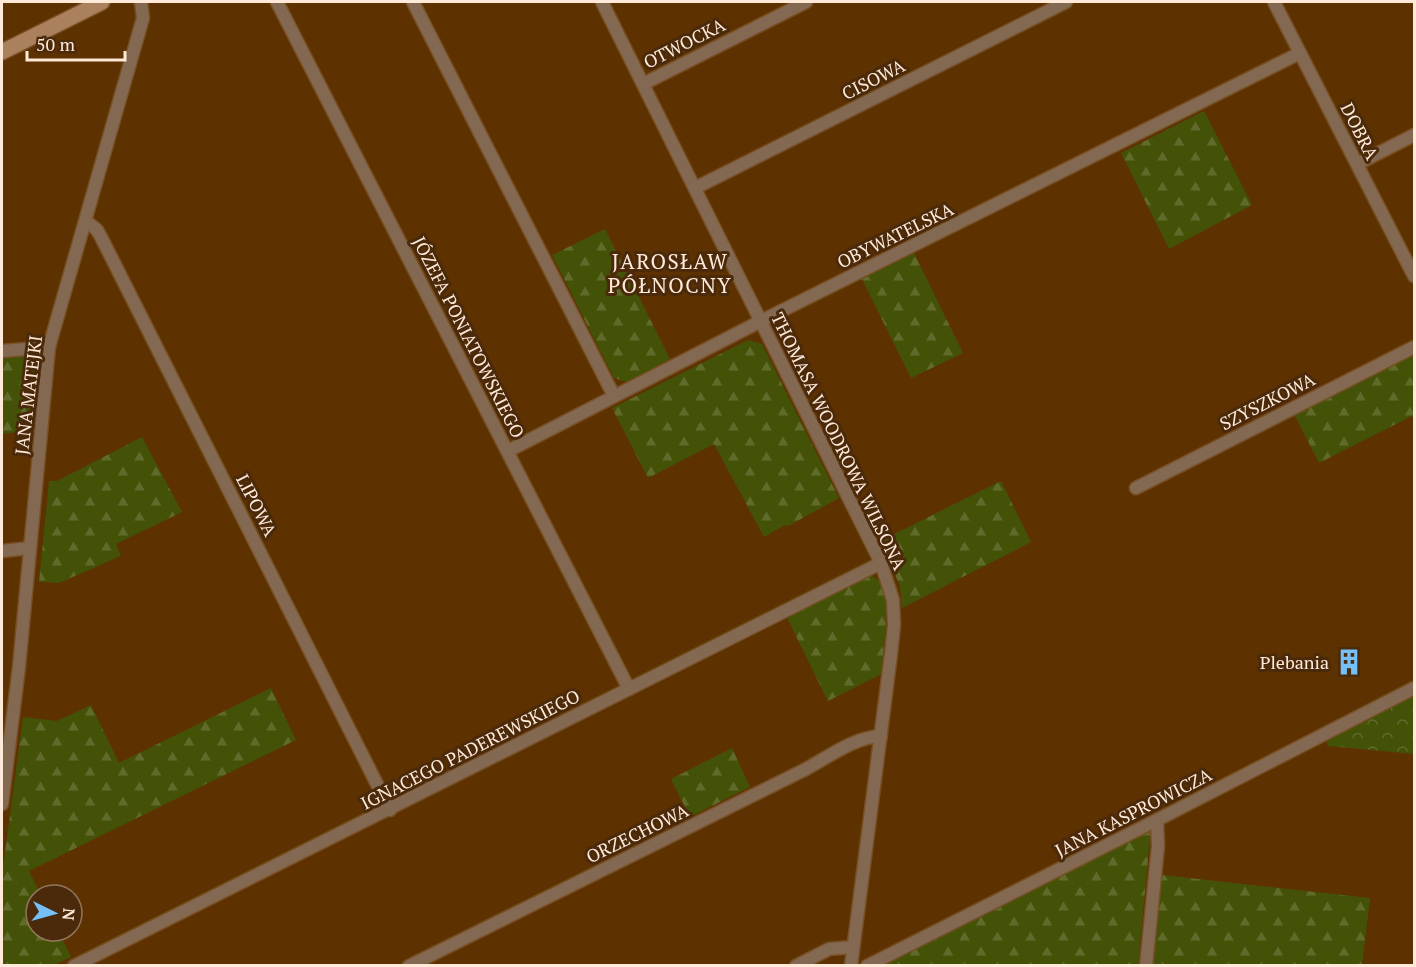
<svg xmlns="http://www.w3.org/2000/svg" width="1416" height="967" viewBox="0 0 1416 967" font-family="'PT Serif',serif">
<defs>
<pattern id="forest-firs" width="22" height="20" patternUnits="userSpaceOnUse" patternTransform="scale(1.5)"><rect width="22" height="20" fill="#445208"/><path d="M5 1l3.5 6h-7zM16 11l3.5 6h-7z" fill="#606b2b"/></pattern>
<pattern id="park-crowns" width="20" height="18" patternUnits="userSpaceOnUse" patternTransform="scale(1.5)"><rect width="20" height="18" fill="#445208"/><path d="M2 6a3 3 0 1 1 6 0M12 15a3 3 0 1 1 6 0" fill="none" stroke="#606b2b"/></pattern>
</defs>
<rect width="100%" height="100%" fill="#5d3100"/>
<!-- forest -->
<g fill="url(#forest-firs)">
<polygon points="1204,111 1252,205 1169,249 1121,153"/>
<polygon points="605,229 670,359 627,382 614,378 552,255"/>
<polygon points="914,253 963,353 911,378 862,279"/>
<polygon points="748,340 762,344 839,498 788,526 785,525 764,537 714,444 648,478 612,408"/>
<polygon points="1414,352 1414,415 1319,463 1294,414"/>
<polygon points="19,355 39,357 36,430 2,434 2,357"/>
<polygon points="142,437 182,512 116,544 121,556 59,583 39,582 49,481 57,481"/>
<polygon points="1001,481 1031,542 902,608 900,586 880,541"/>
<path d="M 871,575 C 875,578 879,581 882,584 C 891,601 883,654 881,674 L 828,701 L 787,618 Z"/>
<polygon points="271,688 296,740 29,871 41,895 36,895 36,931 58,931 71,957 54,965 2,965 2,875 23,717 57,721 91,705 119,763"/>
<polygon points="732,748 750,787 690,817 671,779"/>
<polygon points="1151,828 1138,965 883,966"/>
<polygon points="1162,875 1370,898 1362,965 1152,966"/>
</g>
<!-- park -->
<polygon fill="url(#park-crowns)" points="1414,695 1414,754 1328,746 1326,739"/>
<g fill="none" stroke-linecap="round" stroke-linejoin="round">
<!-- street casing -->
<g stroke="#774f23" stroke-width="15">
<g id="street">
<polyline points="277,2 629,689"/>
<polyline points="413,2 614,396"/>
<polyline points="602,2 881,563 893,600 894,625 891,654 851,966"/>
<polyline points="1274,2 1414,276"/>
<polyline points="643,84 806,2"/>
<polyline points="1357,164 1414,135"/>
<polyline points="695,188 1066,2"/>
<polyline points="86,221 97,230 101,237 390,810"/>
<polyline points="2,351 49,347"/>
<polyline points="508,451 761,321 1300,53"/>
<polyline points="1136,488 1414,347"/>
<polyline points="2,551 30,548"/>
<polyline points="2,804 19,667 49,347 143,18 141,2"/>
<polyline points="74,966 881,563"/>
<path d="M 409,966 L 804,770 C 827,758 854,737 881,736"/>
<polyline points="796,966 829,949 853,947"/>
<polyline points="867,966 1157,820 1414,688"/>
<polyline points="1146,966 1158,846 1157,820"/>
</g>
</g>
<!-- secondary casing -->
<g stroke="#774f23" stroke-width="18">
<polyline id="secondary" points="2,52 102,2"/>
</g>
<!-- street -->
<use href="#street" stroke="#846952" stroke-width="12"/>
<!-- secondary -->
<use href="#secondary" stroke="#ab805c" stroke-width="15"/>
</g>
<!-- icons -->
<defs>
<g id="building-bare" transform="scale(2.07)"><path d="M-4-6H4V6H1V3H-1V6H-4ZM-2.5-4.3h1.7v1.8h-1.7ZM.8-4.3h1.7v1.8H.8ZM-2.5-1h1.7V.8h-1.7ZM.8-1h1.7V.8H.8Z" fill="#75c0f6" stroke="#4a2a0b" stroke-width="2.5" paint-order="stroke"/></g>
</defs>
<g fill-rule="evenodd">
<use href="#building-bare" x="1349" y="662"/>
</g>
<g text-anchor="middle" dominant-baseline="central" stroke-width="6" stroke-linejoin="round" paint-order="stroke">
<!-- street labels -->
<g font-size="18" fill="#ffead9" stroke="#4a2a0b">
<text transform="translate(684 43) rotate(-27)">OTWOCKA</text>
<text transform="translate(873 79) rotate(-27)">CISOWA</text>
<text transform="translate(1360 131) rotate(63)">DOBRA</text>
<text transform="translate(895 235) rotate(-26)">OBYWATELSKA</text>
<text transform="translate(469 337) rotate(63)">JÓZEFA PONIATOWSKIEGO</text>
<text transform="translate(28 395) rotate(-83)">JANA MATEJKI</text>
<text transform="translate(1267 401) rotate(-27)">SZYSZKOWA</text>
<text transform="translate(839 441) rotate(64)">THOMASA WOODROWA WILSONA</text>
<text transform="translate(257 505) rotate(63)">LIPOWA</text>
<text transform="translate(470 749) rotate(-27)">IGNACEGO PADEREWSKIEGO</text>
<text transform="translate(1133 812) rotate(-27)">JANA KASPROWICZA</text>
<text transform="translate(637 833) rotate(-26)">ORZECHOWA</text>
</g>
<!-- poi labels -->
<g font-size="18" fill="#ffead9" stroke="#4a2a0b" text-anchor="end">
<text x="1329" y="662">Plebania</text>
</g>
<!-- quarter labels -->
<g font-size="21" letter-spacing="1.5" fill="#ffead9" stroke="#4a2a0b">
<text x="670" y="261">JAROSŁAW<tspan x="670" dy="24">PÓŁNOCNY</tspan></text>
</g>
</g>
<!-- border -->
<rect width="1416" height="967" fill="none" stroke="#ffead9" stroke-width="6"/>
<!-- north arrow -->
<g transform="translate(54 913) rotate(95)"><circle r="28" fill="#4a2a0b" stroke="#92775d" stroke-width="1.5"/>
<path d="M0-4.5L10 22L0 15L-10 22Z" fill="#75c0f6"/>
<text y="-9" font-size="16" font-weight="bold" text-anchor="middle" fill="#ffead9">N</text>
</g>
<!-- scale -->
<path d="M27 51v9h98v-9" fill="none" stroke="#ffead9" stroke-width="3"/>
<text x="36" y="51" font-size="18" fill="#ffead9" stroke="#4a2a0b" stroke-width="4.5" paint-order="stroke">50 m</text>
</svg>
